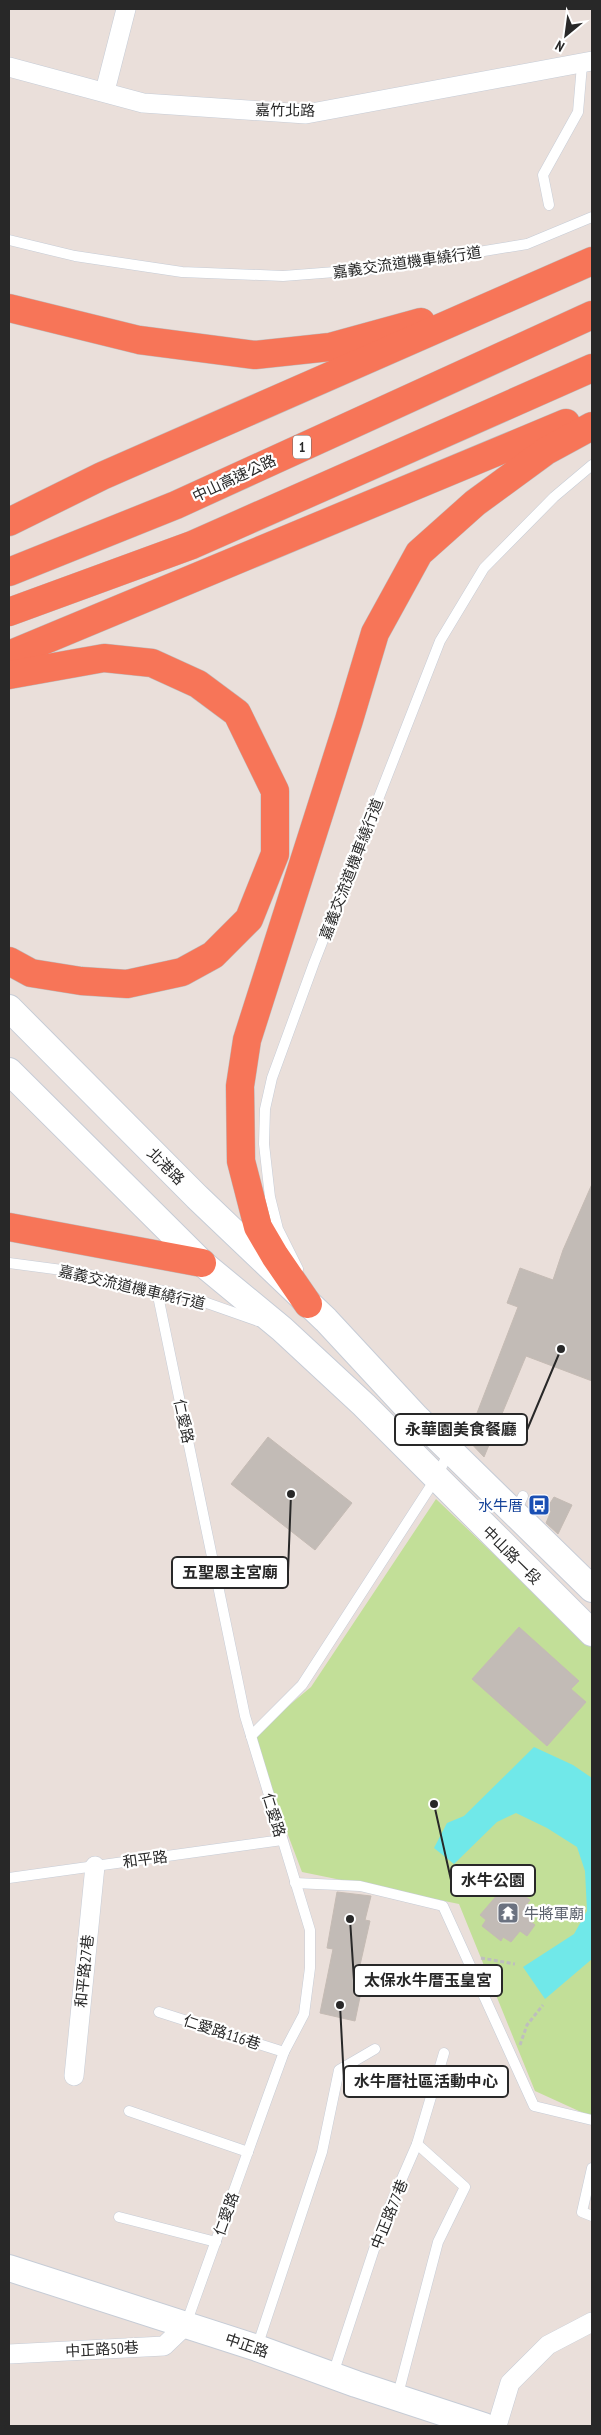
<svg xmlns="http://www.w3.org/2000/svg" width="601" height="2435" viewBox="0 0 601 2435" font-family="'PT Sans Narrow','Noto Sans TC',sans-serif">
<rect width="100%" height="100%" fill="#eadfda"/>
<!-- green -->
<polygon fill="#c2df98" points="436,1499 592,1648 592,2117 535,2091 459,1904 302,1872 251,1737 311,1687"/>
<!-- water -->
<polygon fill="#70e8e9" points="534,1747 573,1765 592,1778 592,1959 545,1999 523,1967 574,1934 587,1911 585,1871 577,1847 547,1828 516,1813 497,1822 454,1864 434,1848 447,1823 464,1816"/>
<!-- building -->
<g fill="#c2bbb6" stroke="#c5bbb4">
<polygon points="592,1184 592,1381 526,1356 484,1457 467,1439 518,1307 507,1303 520,1268 553,1280 563,1250"/>
<polygon points="268,1437 352,1503 315,1550 231,1484"/>
<polygon points="554,1497 572,1505 558,1534 546,1523 551,1511 547,1508"/>
<polygon points="519,1627 579,1681 571,1689 586,1702 547,1746 472,1679"/>
<polygon points="504,1887 511,1892 515,1888 530,1900 527,1904 536,1911 529,1920 535,1925 527,1936 520,1931 511,1942 503,1937 501,1941 482,1926 486,1920 480,1915"/>
<polygon points="337,1892 371,1896 365,1920 370,1921 353,1996 360,1997 355,2021 320,2013 333,1949 327,1948"/>
</g>
<g fill="none" stroke-linecap="round" stroke-linejoin="round">
<!-- lane casing -->
<g stroke="#c6ccd6" stroke-width="11">
<g id="lane">
<polyline points="549,205 543,175 578,112 582,65"/>
<polyline points="9,240 75,256 182,272 283,276 374,269 527,244 592,217"/>
<polyline points="9,1263 77,1272 190,1297 258,1321"/>
<polyline points="298,1269 278,1229 270,1197 264,1144 265,1109 272,1078 314,963 440,641 484,568 554,497 592,465"/>
<polyline points="157,1291 245,1716 310,1930 310,1968 304,2014 284,2052 268,2096 186,2324"/>
<polyline points="515,1514 523,1496"/>
<polyline points="251,1736 302,1685 436,1478 449,1452"/>
<polyline points="9,1878 282,1840"/>
<polyline points="295,1883 360,1886 443,1906 534,2106 592,2120"/>
<polyline points="159,2012 284,2052"/>
<polyline points="129,2111 248,2152"/>
<polyline points="592,2168 582,2212 592,2216"/>
<polyline points="119,2217 216,2242"/>
<polyline points="257,2347 322,2152 339,2070 375,2049"/>
<polyline points="333,2374 383,2222 417,2144 444,2053"/>
<polyline points="397,2398 438,2242 465,2187 417,2144"/>
</g>
</g>
<!-- street casing -->
<g stroke="#c6ccd6" stroke-width="20">
<g id="street">
<polyline points="9,67 143,103 306,114 592,61"/>
<polyline points="105,91 126,9"/>
<polyline points="74,2076 95,1866"/>
<polyline points="9,2354 164,2346 186,2325"/>
<polyline points="497,2426 510,2383 548,2345 592,2322"/>
</g>
</g>
<!-- secondary casing -->
<g stroke="#c6ccd6" stroke-width="28">
<g id="secondary">
<polyline points="9,1008 197,1197 326,1320 416,1417 592,1589"/>
<polyline points="9,1071 202,1263 282,1329 364,1405 592,1633"/>
<polyline points="9,2268 257,2348 356,2384 484,2426"/>
</g>
</g>
<!-- highway casing -->
<g stroke="#bebebe" stroke-width="29">
<g id="highway">
<polyline points="9,308 139,340 255,355 330,347 421,322"/>
<polyline points="9,522 102,476 592,261"/>
<polyline points="9,572 176,505 592,315"/>
<polyline points="9,612 192,545 592,368"/>
<polyline points="9,655 566,423"/>
<polyline points="9,675 104,658 152,663 198,684 237,713 275,791 275,854 249,919 213,955 182,972 127,984 81,981 31,973 9,961"/>
<polyline points="9,1227 202,1263"/>
<polyline points="308,1304 275,1256 258,1227 241,1161 240,1086 247,1040 349,720 375,633 419,553 475,503 546,451 592,426"/>
</g>
</g>
<!-- path -->
<g stroke="#bebebe" stroke-width="3" stroke-dasharray="4 2.5" stroke-linecap="butt">
<polyline points="481,1958 515,1964"/>
<polyline points="520,2045 527,2025 543,2005"/>
</g>
<!-- lane -->
<use href="#lane" stroke="#fff" stroke-width="10"/>
<!-- street -->
<use href="#street" stroke="#fff" stroke-width="19"/>
<!-- secondary -->
<use href="#secondary" stroke="#fff" stroke-width="26"/>
<!-- highway -->
<use href="#highway" stroke="#f77558" stroke-width="28"/>
</g>
<!-- icons -->
<defs>
<g id="bus-square" transform="scale(1.125)"><rect x="-9" y="-9" width="18" height="18" rx="4" fill="#1a4fb4" stroke="#fff"/><path d="M-5-6H5V4H4V6H2V4H-2V6H-4V4H-5ZM-3.5-4V0h7V-4ZM-3.5 1.2v1.5H-2V1.2ZM2 1.2v1.5H3.5V1.2Z" fill="#fff"/></g>
<g id="temple-square" transform="scale(1.125)"><rect x="-9" y="-9" width="18" height="18" rx="4" fill="#6b7280" stroke="#fff"/><path d="M0-6L5-2H3V0L6.5 2.5H4V6H1.5V3h-3V6H-4V2.5H-6.5L-3 0V-2H-5Z" fill="#fff"/></g>
</defs>
<g fill-rule="evenodd">
<use href="#bus-square" x="539" y="1505"/>
<use href="#temple-square" x="508" y="1913"/>
</g>
<g text-anchor="middle" dominant-baseline="central" stroke-width="4.5" stroke-linejoin="round" paint-order="stroke">
<!-- shield labels -->
<rect fill="#fff" stroke="#686868" stroke-width="1" x="293" y="435.5" width="18" height="23" rx="4"/>
<g font-size="14" font-weight="bold" fill="#282828">
<text x="302" y="447">1</text>
</g>
<!-- street labels -->
<g font-size="15" fill="#282828" stroke="#fff">
<text transform="translate(285 110) rotate(1)">嘉竹北路</text>
<text transform="translate(407 262) rotate(-8)">嘉義交流道機車繞行道</text>
<text transform="translate(234 478) rotate(-25)">中山高速公路</text>
<text transform="translate(351 869) rotate(-69)">嘉義交流道機車繞行道</text>
<text transform="translate(166 1166) rotate(45)">北港路</text>
<text transform="translate(132 1287) rotate(13)">嘉義交流道機車繞行道</text>
<text transform="translate(184 1421) rotate(78)">仁愛路</text>
<text transform="translate(512 1555) rotate(45)">中山路一段</text>
<text transform="translate(274 1815) rotate(73)">仁愛路</text>
<text transform="translate(145 1859) rotate(-8)">和平路</text>
<text transform="translate(84 1971) rotate(-84)">和平路27巷</text>
<text transform="translate(222 2032) rotate(18)">仁愛路116巷</text>
<text transform="translate(226 2214) rotate(-70)">仁愛路</text>
<text transform="translate(389 2214) rotate(-68)">中正路77巷</text>
<text transform="translate(247 2345) rotate(19)">中正路</text>
<text transform="translate(102 2349) rotate(-3)">中正路50巷</text>
</g>
<!-- transit labels -->
<g font-size="15" fill="#164399" stroke="#fff" text-anchor="end">
<text x="523" y="1505">水牛厝</text>
</g>
<!-- worship labels -->
<g font-size="15" fill="#5b616d" stroke="#fff" text-anchor="start">
<text x="524" y="1913">牛將軍廟</text>
</g>
</g>
<!-- callouts -->
<path fill="none" stroke="#282828" stroke-width="2" d="M561 1349L527 1430M291 1494L288 1572M434 1804L451 1880M350 1919L354 1980M340 2005L344 2081"/>
<g fill="#282828" stroke="#fff" stroke-width="2">
<circle cx="561" cy="1349" r="5"/>
<circle cx="291" cy="1494" r="5"/>
<circle cx="434" cy="1804" r="5"/>
<circle cx="350" cy="1919" r="5"/>
<circle cx="340" cy="2005" r="5"/>
</g>
<g fill="#fff" stroke="#282828" stroke-width="2">
<rect x="395" y="1414" width="132" height="31" rx="5"/>
<rect x="172" y="1557" width="116" height="31" rx="5"/>
<rect x="451" y="1865" width="84" height="31" rx="5"/>
<rect x="354" y="1965" width="148" height="31" rx="5"/>
<rect x="344" y="2066" width="164" height="31" rx="5"/>
</g>
<g font-size="16" text-anchor="middle" font-weight="bold" fill="#282828">
<text x="461" y="1435">永華園美食餐廳</text>
<text x="230" y="1578">五聖恩主宮廟</text>
<text x="493" y="1886">水牛公園</text>
<text x="428" y="1986">太保水牛厝玉皇宮</text>
<text x="426" y="2087">水牛厝社區活動中心</text>
</g>
<!-- border -->
<rect width="601" height="2435" fill="none" stroke="#282828" stroke-width="20"/>
<!-- north arrow -->
<g transform="translate(566 35) rotate(209)" stroke="#ffffff" stroke-width="4" paint-order="stroke">
<path d="M0-4L9 19L0 12L-9 19Z" fill="#282828"/>
<text y="-8" font-size="14" font-weight="bold" text-anchor="middle" fill="#282828">N</text>
</g>
</svg>
